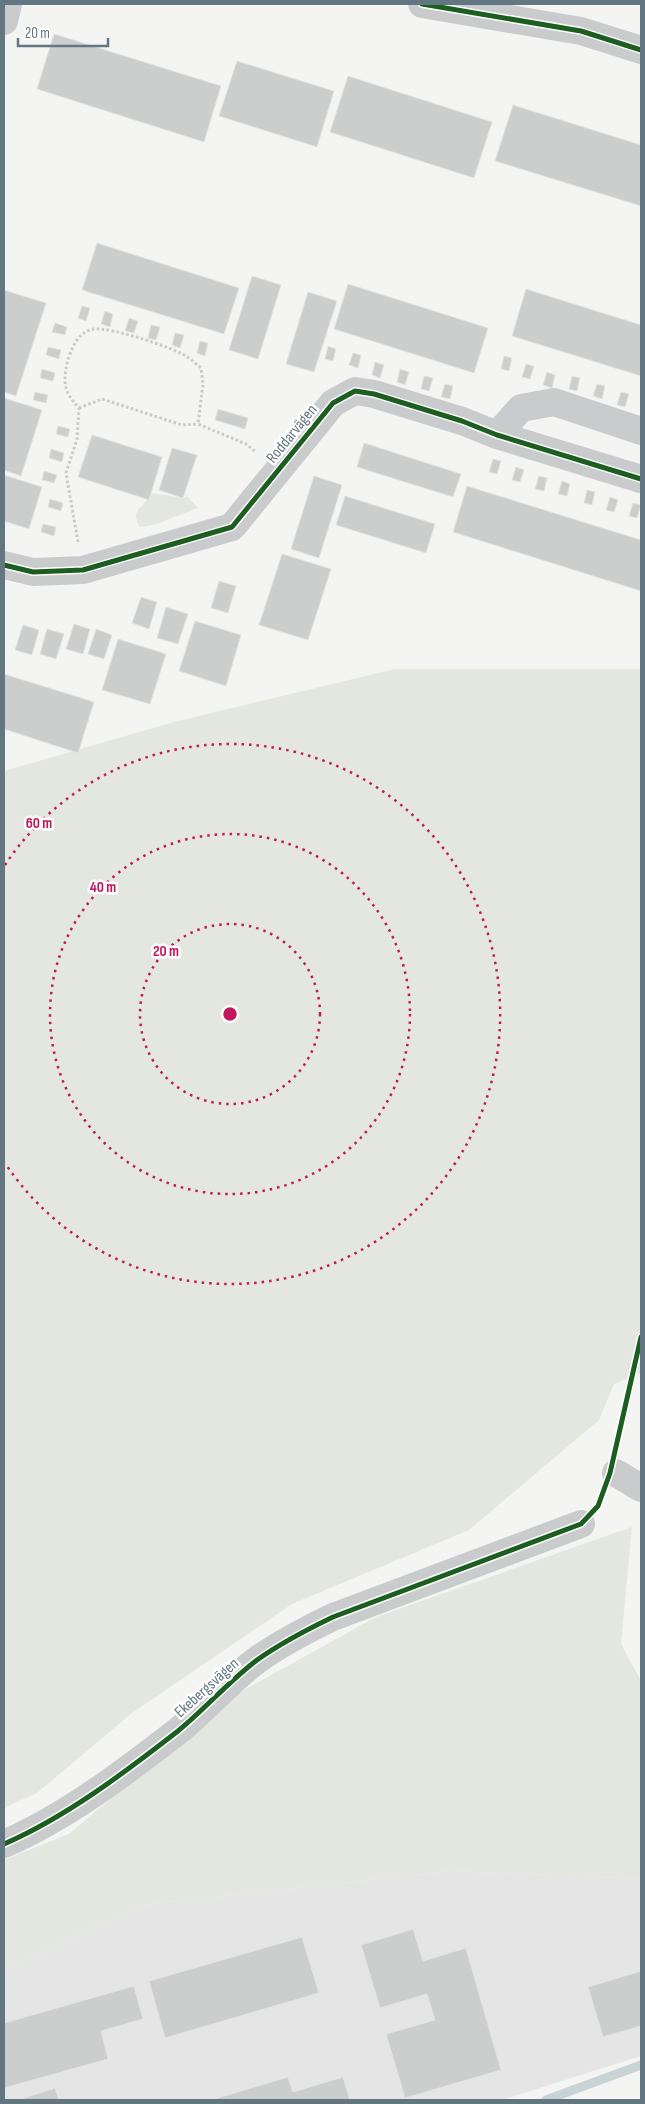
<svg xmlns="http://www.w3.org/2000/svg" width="645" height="2104" viewBox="0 0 645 2104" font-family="'Sofia Sans Condensed',sans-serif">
<rect width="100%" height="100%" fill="#f4f4f2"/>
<!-- built -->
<polygon fill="#e4e5e4" points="450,1871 641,1879 641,2056 502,2100 4,2100 4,1970 143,1905"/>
<!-- green -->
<g fill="#e4e7e0">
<path d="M 151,493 L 183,498 L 187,496 L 198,508 L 154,525 L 140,527 C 128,508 146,508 151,493 Z"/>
<polygon points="395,669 641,669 641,1373 614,1384 599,1420 469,1530 292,1604 132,1713 37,1793 4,1808 4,771 174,722"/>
<polygon points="632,1527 621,1644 641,1681 641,1879 450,1871 143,1905 4,1970 4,1860 69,1834 228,1699 376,1617"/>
</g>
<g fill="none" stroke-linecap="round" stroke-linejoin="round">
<!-- stream -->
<polyline stroke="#c9d3d5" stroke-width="9" points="546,2100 641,2065"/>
</g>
<!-- building -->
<g fill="#cccecd" stroke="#e3e3e2">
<polygon points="54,34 221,86 204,142 37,89"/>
<polygon points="237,61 334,91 317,147 219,116"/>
<polygon points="348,76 492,122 474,178 330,132"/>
<polygon points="513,105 641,145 641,206 495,161"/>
<polygon points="97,243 239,288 224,334 82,290"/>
<polygon points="252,276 281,285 258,359 229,350"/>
<polygon points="348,284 488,328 474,373 334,329"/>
<polygon points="526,289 641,325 641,376 512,336"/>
<polygon points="4,290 46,303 16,396 4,392"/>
<polygon points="308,292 337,301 314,372 286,364"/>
<polygon points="82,306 90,308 86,321 78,318"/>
<polygon points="105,311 113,314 110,327 101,324"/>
<polygon points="129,318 138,321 134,333 125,331"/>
<polygon points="55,323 67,327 65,335 52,332"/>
<polygon points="151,325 160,327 156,340 148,338"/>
<polygon points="175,333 184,335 180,348 172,345"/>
<polygon points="200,341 208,343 205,356 197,353"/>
<polygon points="328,346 336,349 333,361 325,359"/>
<polygon points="48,347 61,350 59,359 46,355"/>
<polygon points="353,353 361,355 358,368 349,365"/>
<polygon points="504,356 512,358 509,371 501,369"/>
<polygon points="375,362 384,365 380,378 372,375"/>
<polygon points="526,364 534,366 530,379 522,377"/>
<polygon points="42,369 55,373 53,381 40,378"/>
<polygon points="400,369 409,372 405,385 397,382"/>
<polygon points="547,372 555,375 552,388 543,385"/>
<polygon points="424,376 433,378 429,391 421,389"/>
<polygon points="572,376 580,378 577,391 569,389"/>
<polygon points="445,384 453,386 450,399 441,397"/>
<polygon points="597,384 605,386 602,399 593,396"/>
<polygon points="35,392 48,395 46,403 33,400"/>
<polygon points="621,392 629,394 625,407 617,405"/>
<polygon points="4,398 42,410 21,476 4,470"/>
<polygon points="218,409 248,418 245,429 215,420"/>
<polygon points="58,426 70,429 68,437 56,434"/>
<polygon points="92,435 162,457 149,500 78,477"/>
<polygon points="364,443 461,474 453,497 357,467"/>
<polygon points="172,448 197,455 183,498 159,490"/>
<polygon points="51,449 64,453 62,462 49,458"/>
<polygon points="493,459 501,461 497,474 489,472"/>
<polygon points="516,467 524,470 520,482 512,480"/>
<polygon points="44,471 57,475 54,483 42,480"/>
<polygon points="4,475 42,487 29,529 4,521"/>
<polygon points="314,476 342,485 319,558 291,549"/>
<polygon points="539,476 547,478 544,491 535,489"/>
<polygon points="562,481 570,484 567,496 558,494"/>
<polygon points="467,486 641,540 641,591 453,532"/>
<polygon points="587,490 595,492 592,505 584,503"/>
<polygon points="345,496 435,524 426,553 336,525"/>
<polygon points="610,497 618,500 614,512 606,510"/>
<polygon points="50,499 63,503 61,511 48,507"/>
<polygon points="633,503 641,505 637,518 629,516"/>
<polygon points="43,524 56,527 54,536 41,532"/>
<polygon points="282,554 331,569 308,640 259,625"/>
<polygon points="219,581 236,586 228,613 211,608"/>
<polygon points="141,597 157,602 149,629 132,623"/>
<polygon points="166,607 188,614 178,644 157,638"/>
<polygon points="195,621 241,635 226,686 179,671"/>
<polygon points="74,624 90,629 83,654 66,649"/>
<polygon points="23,625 39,630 32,655 15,650"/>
<polygon points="47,629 64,634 56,659 40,654"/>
<polygon points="96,629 112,635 104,659 88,654"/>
<polygon points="118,639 166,654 150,704 102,690"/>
<polygon points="4,674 94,702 78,753 4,729"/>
<polygon points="413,1929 423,1961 466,1948 501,2070 405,2098 386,2034 435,2020 427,1994 380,2008 361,1945"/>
<polygon points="302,1937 319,1993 165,2038 149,1981"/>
<polygon points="641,1971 641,2026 603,2037 588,1987"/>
<polygon points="134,1986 143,2019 101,2031 108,2059 4,2088 4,2023"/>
<polygon points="288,2077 293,2092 343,2077 350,2100 211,2100"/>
<polygon points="55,2088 59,2100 18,2100"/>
</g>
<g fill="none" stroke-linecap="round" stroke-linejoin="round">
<!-- path -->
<g stroke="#c8c9c9" stroke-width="3" stroke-dasharray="2.5 2.5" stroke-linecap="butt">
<polyline points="79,408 102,399 182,425 198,424"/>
<path d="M 78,542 L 66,473 L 77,439 L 79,408 C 64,392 63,384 67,363 C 71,349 78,331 94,329 C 110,327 172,347 186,356 C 191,359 196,364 201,368 L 203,384 L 198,424 L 246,444 L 256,452"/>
</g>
<!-- minor -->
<g stroke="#cacbcc" stroke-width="28">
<polyline points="422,4 581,31 641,50"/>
<polyline points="4,21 8,4"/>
<polyline points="497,435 521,408 554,402 641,431"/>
<polyline points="4,565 33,572 83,570 232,527 333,403 355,391 374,394 462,421 497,435 641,479"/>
<polyline points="616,1473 641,1488"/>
<path d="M 4,1844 C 66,1817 124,1773 178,1731 C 205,1709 229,1681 257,1660 C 281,1643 306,1630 333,1617 L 581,1524"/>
</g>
<!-- cycleway casing -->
<g stroke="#fff" stroke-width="8">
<g id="cycleway">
<polyline points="422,4 581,31 641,50"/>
<polyline points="4,565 33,572 83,570 232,527 333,403 355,391 374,394 462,421 497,435 641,479"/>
<path d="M 4,1844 C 66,1817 124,1773 178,1731 C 205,1709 229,1681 257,1660 C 281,1643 306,1630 333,1617 L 581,1524 L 598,1506 L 610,1473 L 641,1337"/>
</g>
</g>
<!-- cycleway -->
<use href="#cycleway" stroke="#1b5e20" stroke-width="5"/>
</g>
<!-- distance rings -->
<g fill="none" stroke="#c2185b" stroke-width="2.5" stroke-dasharray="2.5 5">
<circle cx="230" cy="1014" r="90"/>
<circle cx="230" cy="1014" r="180"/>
<path d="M5 865A270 270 0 1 1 5 1163"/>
</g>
<g text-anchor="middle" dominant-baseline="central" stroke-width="5" stroke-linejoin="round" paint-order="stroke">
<!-- street labels -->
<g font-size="16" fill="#637783" stroke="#fff">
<text transform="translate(292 434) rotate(-51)">Roddarvägen</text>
<text transform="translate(207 1688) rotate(-42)">Ekebergsvägen</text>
</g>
</g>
<circle cx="230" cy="1014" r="8" fill="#c2185b" stroke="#fff" stroke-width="2.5"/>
<g font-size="15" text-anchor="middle" font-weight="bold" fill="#c2185b" stroke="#fff" stroke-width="5" stroke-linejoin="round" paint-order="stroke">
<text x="39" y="828">60 m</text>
<text x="103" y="892">40 m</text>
<text x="166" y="956">20 m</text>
</g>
<!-- border -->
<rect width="645" height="2104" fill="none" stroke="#637783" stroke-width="10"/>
<!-- scale -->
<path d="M18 38v8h90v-8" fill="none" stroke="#637783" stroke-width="2.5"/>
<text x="25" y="38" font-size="15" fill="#637783" stroke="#ffffff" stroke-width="4" paint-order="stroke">20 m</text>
</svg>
